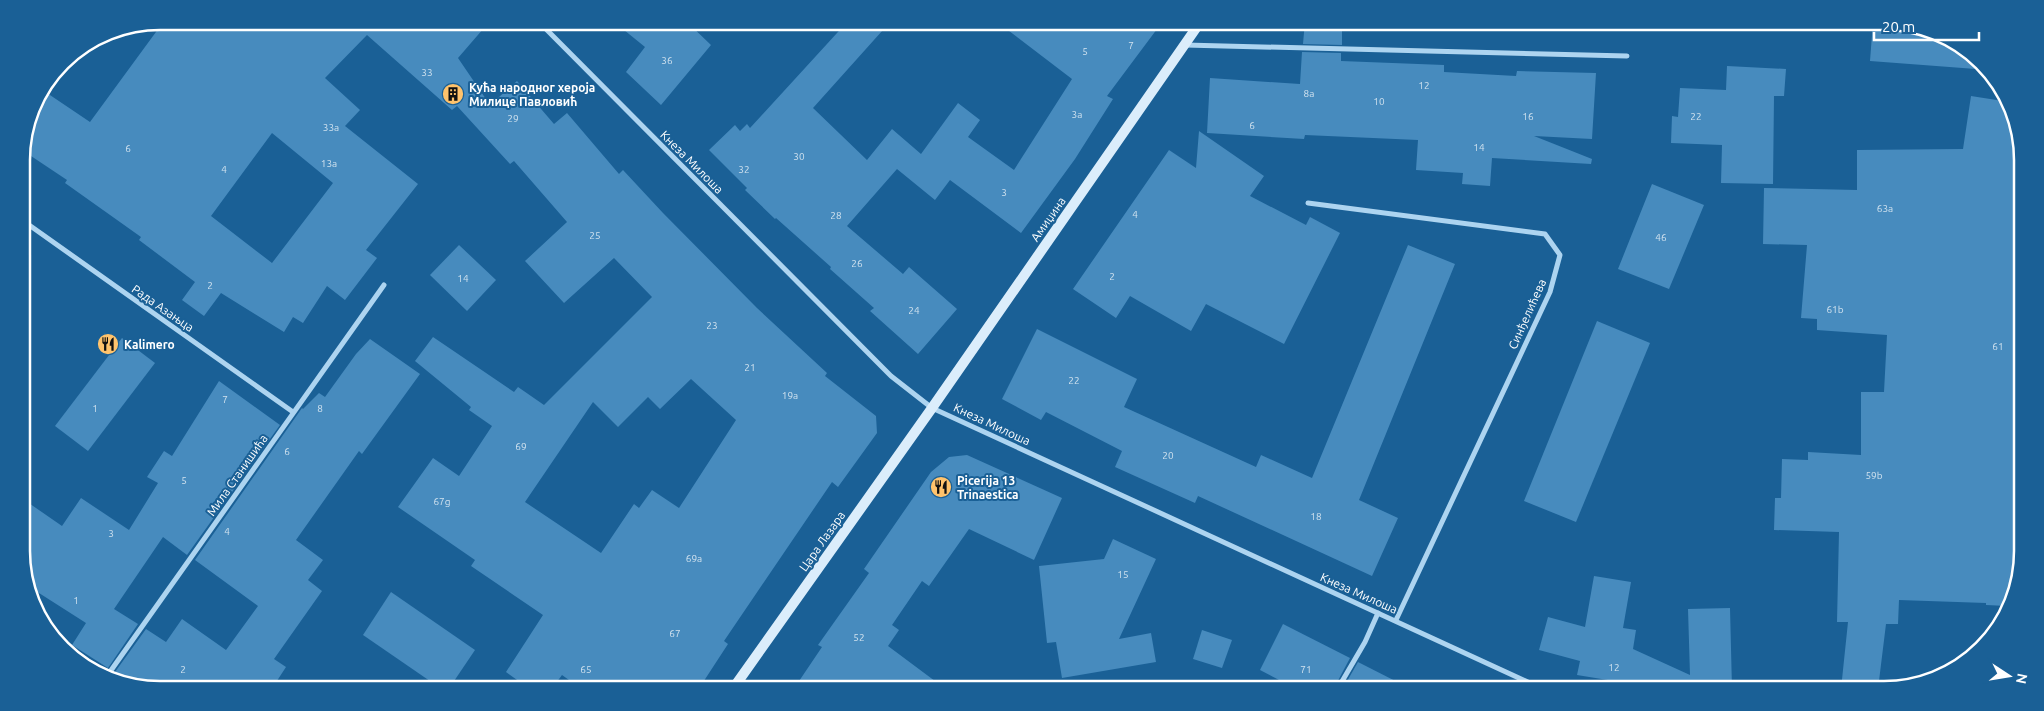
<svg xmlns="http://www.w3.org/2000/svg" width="2044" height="711" viewBox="0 0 2044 711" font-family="Ubuntu,sans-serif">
<rect width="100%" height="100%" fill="#1a6096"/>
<!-- building -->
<g fill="#478bbe" fill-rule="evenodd">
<path d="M 164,21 L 490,21 L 458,58 L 490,105 L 517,81 L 554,124 L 567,113 L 619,174 L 623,170 L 663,213 L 757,308 L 827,373 L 825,376 L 876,416 L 877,433 L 838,487 L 832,482 L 724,641 L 728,644 L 698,690 L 583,690 L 562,675 L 551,690 L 531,690 L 506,672 L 543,615 L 471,566 L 475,560 L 398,507 L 433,458 L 459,476 L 492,426 L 469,410 L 471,407 L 415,361 L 433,337 L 514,392 L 518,387 L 544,405 L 652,297 L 614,258 L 564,303 L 525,261 L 567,222 L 514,161 L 510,164 L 457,106 L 452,110 L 367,35 L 325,78 L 360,110 L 345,126 L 418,184 L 366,250 L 377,258 L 345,300 L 327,286 L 303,323 L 293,317 L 284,332 L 221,293 L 204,316 L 182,300 L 195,282 L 139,240 L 141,237 L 65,183 L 67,180 L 22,150 L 33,108 L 44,91 L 90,122 ZM 272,133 L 333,183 L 272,263 L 211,216 ZM 691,379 L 736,420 L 679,508 L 652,490 L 639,508 L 634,504 L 601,553 L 525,502 L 593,402 L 618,427 L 648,397 L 660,409 Z"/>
<polygon points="613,21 686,21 711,45 661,105 626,72 645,47"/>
<polygon points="848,21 891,21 813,108 867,160 892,129 921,154 958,103 980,120 968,137 1014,170 1072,79 996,21 1163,21 1107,96 1113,99 1075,159 1021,233 950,180 935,200 897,169 847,226 903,274 909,267 957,309 918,354 870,311 874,308 830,269 831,267 776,218 775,219 745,190 747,188 709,150 735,125 740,131 747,124 750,128"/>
<polygon points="1305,21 1342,21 1342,45 1303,44"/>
<polygon points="1873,22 1928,29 1989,70 1870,61"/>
<polygon points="1302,52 1341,53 1341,61 1444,65 1444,72 1516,76 1517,71 1596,73 1592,139 1534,136 1592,159 1591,164 1492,158 1490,186 1462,184 1463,173 1416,170 1418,140 1305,135 1304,139 1207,133 1210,78 1300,84"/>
<polygon points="1727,66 1786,69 1784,96 1774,96 1773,184 1721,183 1722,145 1671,143 1672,116 1678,117 1680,88 1726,90"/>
<polygon points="1971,96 2003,101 2022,142 2023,551 2015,595 2007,606 1986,605 1986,603 1899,600 1898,624 1886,624 1878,689 1841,689 1848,622 1837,622 1839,532 1774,530 1775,498 1781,498 1782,459 1808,460 1808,452 1861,455 1861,392 1884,392 1887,335 1817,330 1817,319 1801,318 1807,245 1763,244 1764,188 1857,190 1857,150 1963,149"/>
<polygon points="1199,131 1264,176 1250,196 1306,225 1310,217 1340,233 1284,344 1206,304 1191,331 1130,296 1116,318 1073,289 1169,150 1196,168"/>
<polygon points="1652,184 1704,205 1669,289 1618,269"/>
<polygon points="459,245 496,280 467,311 430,275"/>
<polygon points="1408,245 1455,264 1359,500 1398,518 1372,576 1198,496 1195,503 1115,467 1122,451 1046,412 1041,420 1002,399 1037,329 1137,379 1124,407 1256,467 1261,455 1312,478"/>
<polygon points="1597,321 1650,343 1576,522 1524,501"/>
<polygon points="122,338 155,363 88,451 55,426"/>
<polygon points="370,339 420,374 362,454 359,451 296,540 323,560 308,580 322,591 274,659 286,667 271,690 160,690 136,686 115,672 146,629 166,642 182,619 226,650 258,606 195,560 302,408 303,409 319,393 325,397 356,354"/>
<polygon points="219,381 280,425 187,555 163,537 114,609 138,624 108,668 72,645 86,623 28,586 24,578 23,499 62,526 81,498 129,530 158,483 147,477 164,451 172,456"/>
<polygon points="967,455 1062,498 1034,560 969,529 929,586 922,581 892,625 899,630 888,646 947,690 793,690 822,647 818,645 869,573 864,569 931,472 949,457"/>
<polygon points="1113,539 1156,559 1119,639 1151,633 1156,662 1062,678 1056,642 1047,643 1039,566 1104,559"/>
<polygon points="1594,576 1631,582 1623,628 1636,630 1633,649 1690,675 1688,609 1730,608 1732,689 1669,690 1577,675 1580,661 1539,650 1548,617 1585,627"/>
<polygon points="391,592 475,650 448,690 443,690 363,635"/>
<polygon points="1283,624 1350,658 1333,690 1298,690 1260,670"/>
<polygon points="1202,630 1232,640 1222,668 1193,659"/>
<polygon points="1358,662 1413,690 1342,690"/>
</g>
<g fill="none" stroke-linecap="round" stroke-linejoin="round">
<!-- street -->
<g stroke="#add4f0" stroke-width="5">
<polyline points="538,21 891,376 932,408 1545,690"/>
<polyline points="1185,45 1627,56"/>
<polyline points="1308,203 1545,234 1560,255 1550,292 1396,620"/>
<polyline points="22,220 293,412"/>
<polyline points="107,676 384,285"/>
<polyline points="1337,690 1365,642 1378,613"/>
</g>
<!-- secondary -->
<polyline stroke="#dbedfb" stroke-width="10" points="732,690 932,408 1201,21"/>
</g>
<!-- icons -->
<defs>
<g id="building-disc" transform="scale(1.125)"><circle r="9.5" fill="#ffc36c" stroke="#1a6096"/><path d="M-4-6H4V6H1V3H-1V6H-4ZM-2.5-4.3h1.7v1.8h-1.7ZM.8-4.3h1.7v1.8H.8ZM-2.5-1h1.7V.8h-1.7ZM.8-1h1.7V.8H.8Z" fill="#111"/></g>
<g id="restaurant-disc" transform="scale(1.125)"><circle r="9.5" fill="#ffc36c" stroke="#1a6096"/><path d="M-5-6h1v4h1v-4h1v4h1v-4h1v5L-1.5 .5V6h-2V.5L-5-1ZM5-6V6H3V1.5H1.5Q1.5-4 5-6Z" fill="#111"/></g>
</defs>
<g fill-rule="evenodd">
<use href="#building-disc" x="453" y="94"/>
<use href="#restaurant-disc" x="108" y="344"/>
<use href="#restaurant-disc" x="941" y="487"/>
</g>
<g text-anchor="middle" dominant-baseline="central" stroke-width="4" stroke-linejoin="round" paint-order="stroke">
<!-- number labels -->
<g font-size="10" fill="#d1e2ef">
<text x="1131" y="45">7</text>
<text x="1085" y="51">5</text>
<text x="667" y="60">36</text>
<text x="427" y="72">33</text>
<text x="1424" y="85">12</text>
<text x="1309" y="93">8a</text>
<text x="1379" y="101">10</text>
<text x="1077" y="114">3a</text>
<text x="1528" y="116">16</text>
<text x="1696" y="116">22</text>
<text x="513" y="118">29</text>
<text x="1252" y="125">6</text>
<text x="331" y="127">33a</text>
<text x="1479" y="147">14</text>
<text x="128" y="148">6</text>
<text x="799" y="156">30</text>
<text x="329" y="163">13a</text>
<text x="224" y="169">4</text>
<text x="744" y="169">32</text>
<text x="1004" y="192">3</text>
<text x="1885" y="208">63a</text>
<text x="1135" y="214">4</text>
<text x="836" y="215">28</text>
<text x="595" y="235">25</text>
<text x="1661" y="237">46</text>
<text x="857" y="263">26</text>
<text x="1112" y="276">2</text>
<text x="463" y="278">14</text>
<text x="210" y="285">2</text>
<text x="1835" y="309">61b</text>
<text x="914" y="310">24</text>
<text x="712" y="325">23</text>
<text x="1998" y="346">61</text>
<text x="750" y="367">21</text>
<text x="1074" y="380">22</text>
<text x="790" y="395">19a</text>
<text x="225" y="399">7</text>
<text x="95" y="408">1</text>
<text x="320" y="408">8</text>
<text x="521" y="446">69</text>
<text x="287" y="451">6</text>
<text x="1168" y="455">20</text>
<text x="1874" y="475">59b</text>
<text x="184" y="480">5</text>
<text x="442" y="501">67g</text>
<text x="1316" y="516">18</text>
<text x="227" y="531">4</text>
<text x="111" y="533">3</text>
<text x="694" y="558">69a</text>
<text x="1123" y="574">15</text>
<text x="76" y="600">1</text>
<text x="675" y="633">67</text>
<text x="859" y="637">52</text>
<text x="1614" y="667">12</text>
<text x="183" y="669">2</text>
<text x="586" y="669">65</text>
<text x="1306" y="669">71</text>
</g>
<!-- poi labels -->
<g font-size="12" font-weight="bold" fill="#fff" stroke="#1a6096" text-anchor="start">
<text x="469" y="87">Кућа народног хероја<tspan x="469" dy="14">Милице Павловић</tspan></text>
<text x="124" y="344">Kalimero</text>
<text x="957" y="480">Picerija 13<tspan x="957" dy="14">Trinaestica</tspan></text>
</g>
<!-- street labels -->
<g font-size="12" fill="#fff" stroke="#1a6096">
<text transform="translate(692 162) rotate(45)">Кнеза Милоша</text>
<text transform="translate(1048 219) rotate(-55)">Амиџина</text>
<text transform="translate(163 308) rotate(35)">Рада Азањца</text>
<text transform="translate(1527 314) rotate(-66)">Синђелићева</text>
<text transform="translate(992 424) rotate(25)">Кнеза Милоша</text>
<text transform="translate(237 475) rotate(-55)">Мила Станишића</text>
<text transform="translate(822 541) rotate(-55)">Цара Лазара</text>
<text transform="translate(1359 593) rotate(24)">Кнеза Милоша</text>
</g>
</g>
<!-- crop -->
<path d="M0 0H2044V711H0ZM160 30H1884A130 130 0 0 1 2014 160V551A130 130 0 0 1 1884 681H160A130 130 0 0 1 30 551V160A130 130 0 0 1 160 30Z" fill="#1a6096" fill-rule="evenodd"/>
<path fill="none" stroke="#fff" stroke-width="2.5" d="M160 30H1884A130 130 0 0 1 2014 160V551A130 130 0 0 1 1884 681H160A130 130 0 0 1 30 551V160A130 130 0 0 1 160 30Z"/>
<!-- north arrow -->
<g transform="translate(2009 676) rotate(102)" stroke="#1a6096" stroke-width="4" paint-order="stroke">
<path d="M0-4L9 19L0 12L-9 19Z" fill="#ffffff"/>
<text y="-8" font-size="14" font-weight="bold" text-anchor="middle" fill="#ffffff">N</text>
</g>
<!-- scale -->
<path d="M1874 32v8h105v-8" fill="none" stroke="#ffffff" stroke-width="2.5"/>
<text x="1882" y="32" font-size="15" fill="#ffffff" stroke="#1a6096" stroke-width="4" paint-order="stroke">20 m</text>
</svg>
